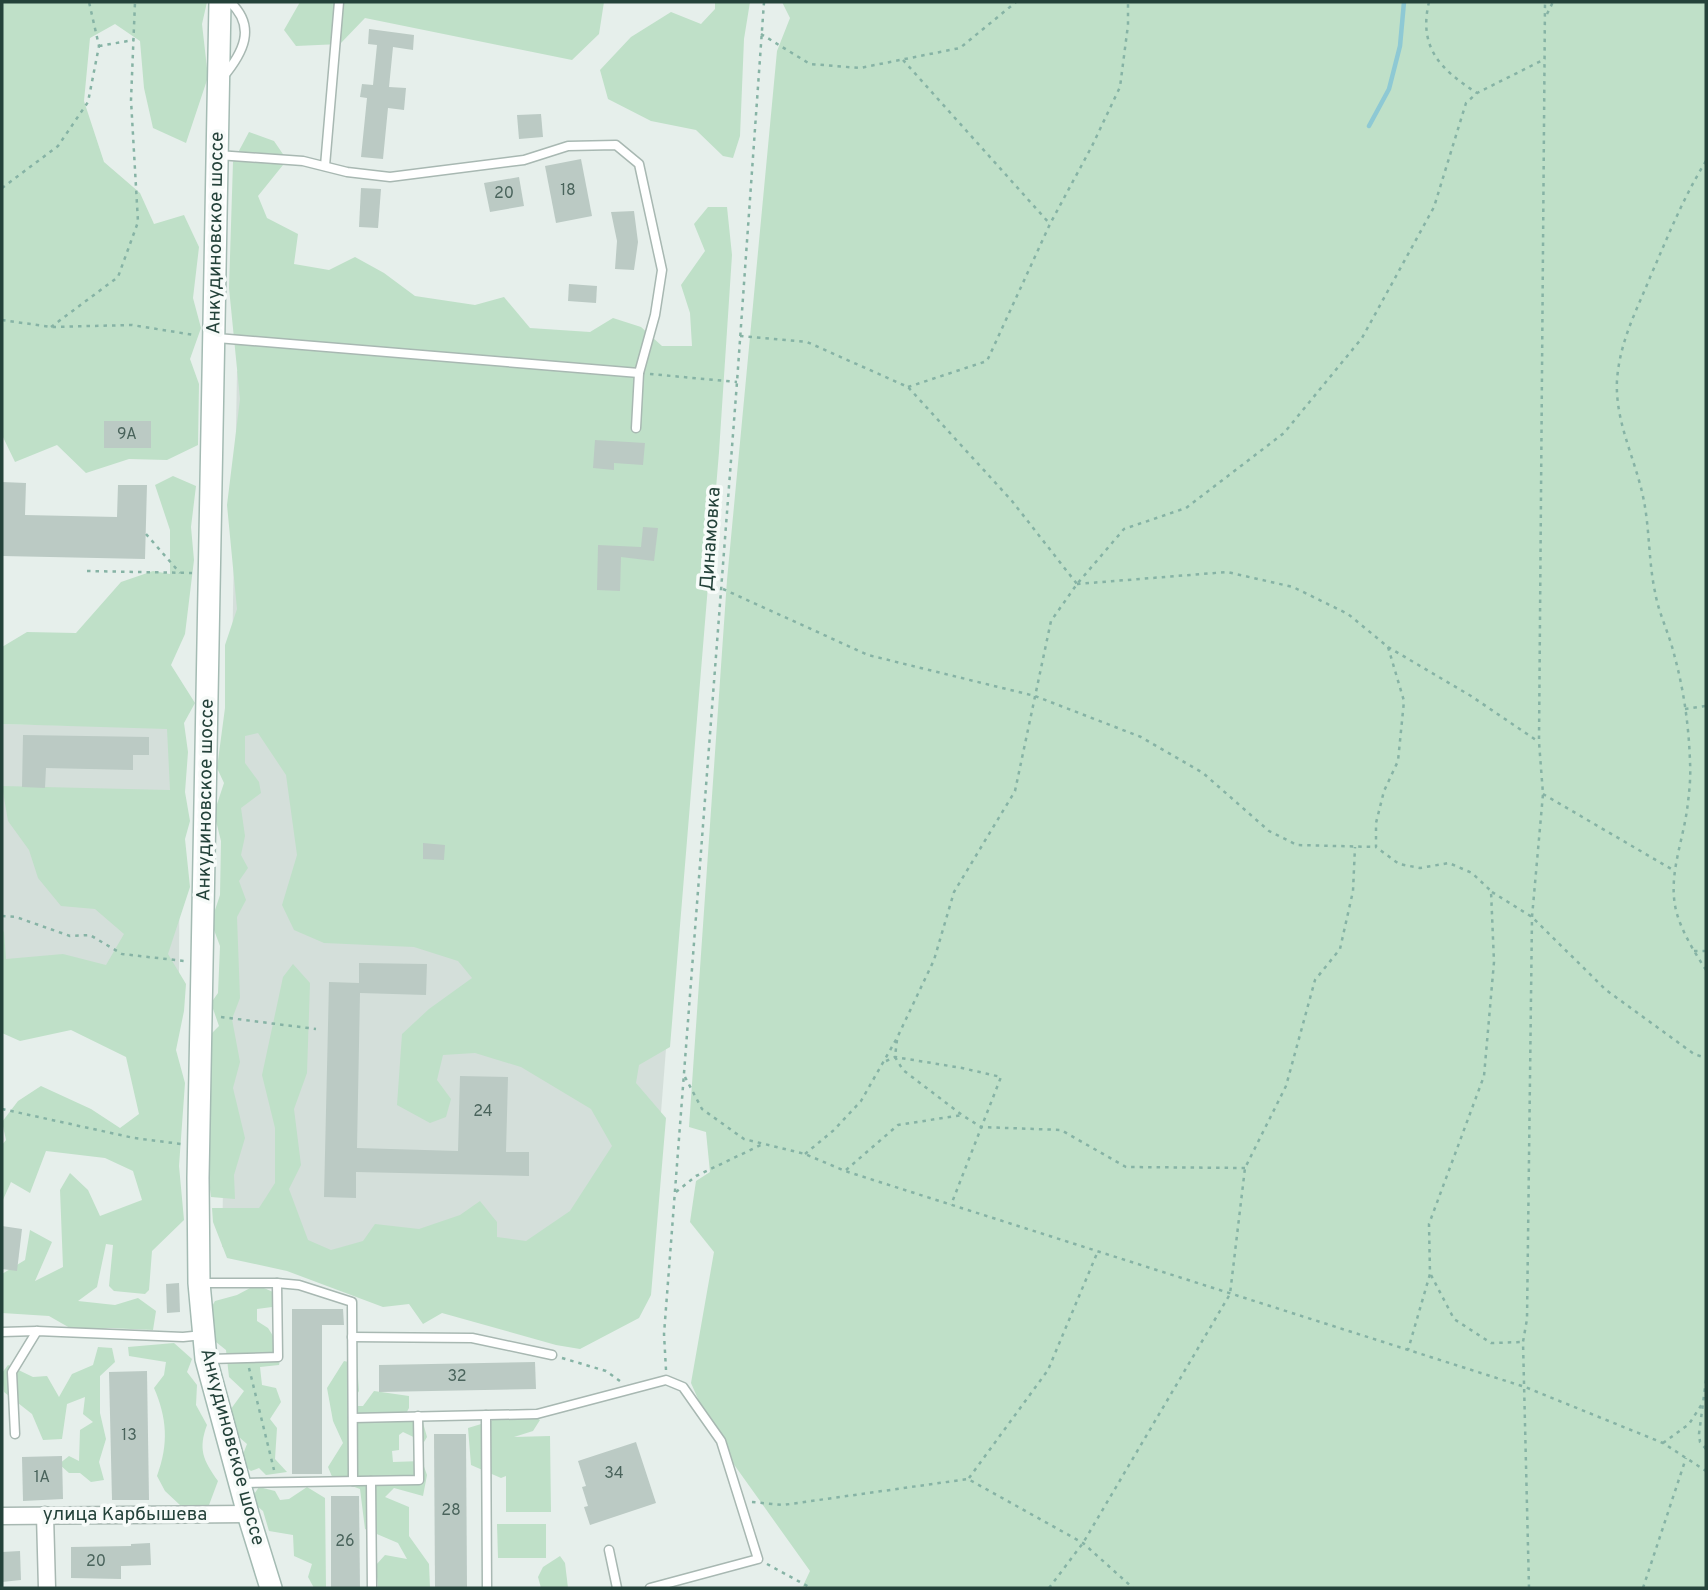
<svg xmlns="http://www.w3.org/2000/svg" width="1708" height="1590" viewBox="0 0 1708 1590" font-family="Overpass,sans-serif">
<rect width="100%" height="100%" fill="#e6efeb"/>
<!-- built -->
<g fill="#d4dfda">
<polygon points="237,371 718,388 646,1303 573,1340 222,1247"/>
<polygon points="2,724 180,728 179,975 2,975"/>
</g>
<!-- green -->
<g fill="#bfe0c8">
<polygon points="2,2 207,2 202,24 208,77 186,143 153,128 144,88 140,41 115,24 90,38 84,101 104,162 140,193 154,224 184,215 199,247 193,298 201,328 190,359 199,384 198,445 167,460 129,459 86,473 57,445 15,462 2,435"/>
<polygon points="300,2 604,2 599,34 572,60 365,18 340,44 296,46 284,30"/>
<polygon points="715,2 750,2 744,39 740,136 733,158 723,156 696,130 651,121 608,99 600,70 631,37 671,12 701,24 715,9"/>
<polygon points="782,2 1706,2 1706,1588 802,1588 810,1571 715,1438 691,1383 714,1252 690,1222 696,1181 710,1172 706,1132 689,1127 727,580 777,51 790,18"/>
<polygon points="249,132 274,141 287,160 258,196 267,218 298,234 294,264 329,270 355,257 384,273 415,296 475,305 504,297 530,328 590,332 613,318 641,327 662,346 692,346 690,313 681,285 705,251 694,224 708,207 727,207 732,255 719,452 670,1047 639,1065 636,1083 666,1118 651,1295 639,1318 580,1349 556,1345 442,1313 423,1324 409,1304 383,1307 287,1271 227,1258 213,1222 212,1208 259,1208 275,1183 275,1128 262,1075 283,977 293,964 310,983 307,1073 294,1109 301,1165 289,1189 308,1240 331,1250 363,1241 375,1224 419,1229 460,1215 480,1201 497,1222 497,1237 526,1241 570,1211 612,1146 591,1109 521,1067 475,1053 443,1055 437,1080 451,1099 446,1117 430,1123 397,1105 402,1034 429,1009 472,978 458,961 414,947 324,943 294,930 282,905 297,855 286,775 258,733 245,736 245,763 259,782 261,793 241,808 245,836 241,855 248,868 239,881 246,900 237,917 240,998 232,1019 240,1062 233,1088 245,1138 234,1175 235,1199 211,1197 208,1173 209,1036 219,1026 211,1003 218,993 220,946 211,922 220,895 221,841 214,813 224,783 217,768 225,708 225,645 237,609 227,505 240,399 229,288 233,162"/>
<polygon points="173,476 196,486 191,527 194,560 185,634 171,665 195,703 184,723 188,752 185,792 190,821 185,839 190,887 168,954 186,984 184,1011 176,1050 185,1083 179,1166 184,1220 152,1251 149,1290 145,1294 114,1291 109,1286 113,1245 106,1244 97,1287 78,1301 115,1305 138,1298 156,1311 153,1330 109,1328 77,1332 49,1316 2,1313 2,1274 25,1260 30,1230 52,1242 35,1281 63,1267 60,1190 70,1173 88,1190 100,1216 142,1200 133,1171 105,1158 46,1151 30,1193 11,1182 2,1202 2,1145 6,1140 2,1122 18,1101 41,1086 91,1109 120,1128 139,1114 126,1057 71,1030 20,1041 2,1033 2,930 4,932 6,959 63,954 106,965 124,934 95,909 61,906 38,878 29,850 8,821 2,786 170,790 167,729 2,724 2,647 27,632 76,633 121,582 153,571 170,574 170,530 155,485"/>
<polygon points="252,1287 264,1288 273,1292 272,1307 257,1309 257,1321 268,1328 282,1350 279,1365 260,1367 262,1385 276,1388 281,1402 270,1419 277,1428 275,1459 287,1472 266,1475 259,1468 251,1471 240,1462 247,1444 233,1432 228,1413 244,1391 229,1377 226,1350 211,1338 208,1313 215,1301 237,1295"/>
<path d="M 174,1343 L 192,1359 L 187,1372 L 197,1385 L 196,1405 L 207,1425 C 198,1449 203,1460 218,1481 L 209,1505 L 180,1505 L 165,1491 L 157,1476 C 169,1444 167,1418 154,1388 L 164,1375 L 166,1362 L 129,1356 L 128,1347 Z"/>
<polygon points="98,1347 112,1348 115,1362 100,1376 100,1413 106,1439 99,1462 104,1480 91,1482 80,1473 69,1473 59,1464 69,1456 79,1461 80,1430 93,1422 83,1414 85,1397 67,1404 62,1439 43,1440 32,1414 4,1392 2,1373 8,1365 33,1377 47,1376 59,1397 72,1374 93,1365"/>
<polygon points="344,1361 357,1364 359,1391 350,1406 363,1406 374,1391 409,1396 409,1408 402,1421 423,1423 427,1437 424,1442 403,1432 399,1435 399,1450 392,1451 393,1462 422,1461 427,1475 423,1496 394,1488 385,1497 409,1507 409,1536 429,1564 430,1588 378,1588 376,1565 385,1555 407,1559 398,1543 365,1529 360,1489 333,1479 328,1467 343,1443 333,1421 327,1388"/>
<polygon points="503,1411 528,1411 540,1420 533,1431 514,1437 550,1436 551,1512 506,1512 506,1476 501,1478 471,1465 468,1428 491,1421"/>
<polygon points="259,1487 275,1491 280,1500 289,1499 307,1487 325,1498 326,1588 314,1588 308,1577 312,1564 294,1556 293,1535 269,1531 263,1511 250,1500"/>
<polygon points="497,1524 546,1524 546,1558 498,1558"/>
<polygon points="560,1556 565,1563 568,1588 541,1588 538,1577 543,1567"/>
</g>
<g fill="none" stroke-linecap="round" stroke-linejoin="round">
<!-- stream -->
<polyline stroke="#8ec9d4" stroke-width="4.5" points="1369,126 1389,89 1400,46 1404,2"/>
</g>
<!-- building -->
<g fill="#bbcac4">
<polygon points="369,29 414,35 413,50 393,47 389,87 406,88 404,110 388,108 383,159 361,157 367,98 360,97 362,84 373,85 377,45 368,44"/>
<polygon points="541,114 543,137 519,139 517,115"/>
<polygon points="581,159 592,216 556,223 545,166"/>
<polygon points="519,177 524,206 490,212 484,183"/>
<polygon points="361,188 381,189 378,228 359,227"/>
<polygon points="634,211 638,242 634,270 615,269 617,241 611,212"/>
<polygon points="569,284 597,286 596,303 568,301"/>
<rect x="104" y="421" width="47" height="27"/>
<polygon points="595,440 645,443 643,465 614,463 614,470 593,468"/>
<polygon points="2,482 26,483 25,515 117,517 118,485 147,485 145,559 2,556"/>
<polygon points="643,527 658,528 654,561 621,557 620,591 597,590 598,545 641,547"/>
<polygon points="23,735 149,737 149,755 133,755 133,770 46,768 45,788 22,787"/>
<polygon points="423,843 445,845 444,860 423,859"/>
<polygon points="359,963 427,964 426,995 360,993 357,1148 458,1151 460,1076 508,1077 506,1152 529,1152 529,1176 356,1172 356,1198 324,1197 329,982 359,983"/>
<polygon points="2,1226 22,1229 17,1271 2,1269"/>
<polygon points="179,1283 180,1312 167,1313 166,1284"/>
<polygon points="292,1309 343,1309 344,1325 322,1325 322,1474 292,1474"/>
<polygon points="535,1362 536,1389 379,1392 379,1365"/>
<polygon points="147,1371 149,1500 112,1500 109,1372"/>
<polygon points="434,1434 466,1434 467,1588 435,1588"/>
<polygon points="636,1442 656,1503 590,1525 584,1507 588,1506 582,1487 586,1486 578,1461"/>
<polygon points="62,1456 63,1499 23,1501 22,1457"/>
<polygon points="331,1496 359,1496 360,1588 331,1588"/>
<polygon points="150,1543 151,1565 121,1566 121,1579 71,1578 71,1547 131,1546 131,1544"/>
<polygon points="20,1551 21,1580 2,1582 2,1552"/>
</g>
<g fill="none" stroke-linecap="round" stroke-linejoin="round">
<!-- lane casing -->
<g stroke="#a8b8b2" stroke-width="11">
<g id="lane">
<path d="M 223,77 C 243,53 257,27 230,2"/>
<polyline points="218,155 303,161 347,172 390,177 524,160 568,146 616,145 639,164 662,270 655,315 639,373 636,428"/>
<polyline points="325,166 339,2"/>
<polyline points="217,338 639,373"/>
<polyline points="199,1283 277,1283 299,1285 352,1302 353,1481"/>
<polyline points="2,1332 37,1331 183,1337 203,1335"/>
<polyline points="352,1337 472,1338 552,1355"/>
<polyline points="209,1359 278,1357 277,1283"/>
<polyline points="486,1415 487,1588"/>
<polyline points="353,1418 537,1414 666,1380 683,1387 721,1441 758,1559 650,1588"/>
<polyline points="15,1434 12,1372 37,1331"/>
<polyline points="371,1481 372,1588"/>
<polyline points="243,1483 419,1480 418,1416"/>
<polyline points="609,1550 617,1588"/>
</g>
</g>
<!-- street casing -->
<g stroke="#a8b8b2" stroke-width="19">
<g id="street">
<polyline points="45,1515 47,1588"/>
<polyline points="2,1516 248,1514"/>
</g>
</g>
<!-- secondary casing -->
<g stroke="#a4bbb3" stroke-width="24">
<polyline id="secondary" points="220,2 198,1178 199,1283 206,1359 248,1514 271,1588"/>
</g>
<!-- path -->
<g stroke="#86b3a5" stroke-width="2.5" stroke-dasharray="3.5 5" stroke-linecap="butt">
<path d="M 1429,2 C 1418,48 1441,70 1477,93"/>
<polyline points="1547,14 1553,2"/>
<polyline points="761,34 810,64 860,68 960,48 1016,2"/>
<polyline points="99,46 134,40"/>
<polyline points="903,60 1050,224"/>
<path d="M 1706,161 C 1683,198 1669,234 1651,275 C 1637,310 1620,340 1617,380 C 1615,420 1633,454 1642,492 C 1650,525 1648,559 1655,592 C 1659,615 1670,635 1675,658 C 1684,691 1689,728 1690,762 C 1691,778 1689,795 1687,810 C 1682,845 1667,879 1677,914 C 1683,934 1695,953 1706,970"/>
<polyline points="2,188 58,146 88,102 99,46 89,2"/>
<polyline points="2,320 51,327 132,325 194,335"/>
<polyline points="51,327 118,277 138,222 131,100 135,2"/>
<polyline points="740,336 807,342 908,387 1012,501 1077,584"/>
<polyline points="650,374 737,382"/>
<polyline points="908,387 987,361 1050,224 1092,146 1120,87 1128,25 1128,2"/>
<polyline points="146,534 180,573"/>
<polyline points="87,571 192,573"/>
<polyline points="1077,584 1227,572 1293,587 1348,614 1388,647 1404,701 1398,761 1384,791 1376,823 1376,847 1399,864 1420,868 1449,863 1472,873 1491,891 1494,962 1484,1076 1429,1224 1430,1274 1408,1350"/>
<polyline points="723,589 868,655 1035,696 1141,737 1203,773 1269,831 1297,845 1376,847"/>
<polyline points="1388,647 1471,696 1539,742"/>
<polyline points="1685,709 1706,706"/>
<polyline points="1543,794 1673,870"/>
<polyline points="1492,892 1532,917 1606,990 1694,1054 1706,1058"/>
<polyline points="2,916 16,917 70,936 90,935 122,954 184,961"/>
<polyline points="1694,951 1706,951"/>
<polyline points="221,1017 316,1029"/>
<polyline points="897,1040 895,1057 903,1070 962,1115 981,1127 1061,1130 1126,1167 1245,1168"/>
<polyline points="886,1061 895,1057 962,1068 1001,1077 951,1205"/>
<polyline points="685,1077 702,1109 744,1139 805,1154 845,1171 1525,1387 1663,1443 1706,1471"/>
<polyline points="2,1109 134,1138 181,1144"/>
<polyline points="805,1154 834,1130 861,1101 897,1038 934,960 954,892 1015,791 1051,621 1077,584 1124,529 1186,508 1284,433 1362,338 1434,207 1466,103 1477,93 1545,59"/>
<polyline points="846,1170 898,1125 962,1115"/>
<polyline points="676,1192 696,1176 763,1144"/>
<polyline points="1431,1275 1454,1319 1491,1343 1523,1342"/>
<polyline points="562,1358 606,1371 620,1381"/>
<polyline points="249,1368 274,1470"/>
<polyline points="666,1370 664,1334 737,382 764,2"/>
<polyline points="1706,1380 1699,1434 1700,1442 1706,1449"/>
<polyline points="1663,1443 1689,1424 1702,1404"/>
<polyline points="969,1478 1048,1370 1098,1251"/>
<polyline points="752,1502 783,1505 968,1479 1083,1543 1133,1588"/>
<polyline points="767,1564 811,1588"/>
<polyline points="1049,1588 1083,1543 1230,1294 1245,1168 1286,1086 1315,980 1340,949 1353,891 1355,847"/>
<polyline points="1529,1588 1523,1342 1527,1319 1532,917 1543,794 1539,742 1545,2"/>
<polyline points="1643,1588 1686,1458"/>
</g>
<!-- lane -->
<use href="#lane" stroke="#fff" stroke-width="8"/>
<!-- street -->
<use href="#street" stroke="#fff" stroke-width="16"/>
<!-- secondary -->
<use href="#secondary" stroke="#fff" stroke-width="21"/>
</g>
<g text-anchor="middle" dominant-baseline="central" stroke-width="7" stroke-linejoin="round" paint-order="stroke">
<!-- number labels -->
<g font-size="16" fill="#4a645c">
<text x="568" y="191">18</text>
<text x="504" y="194">20</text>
<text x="127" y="435">9А</text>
<text x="483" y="1112">24</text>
<text x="457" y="1377">32</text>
<text x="129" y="1436">13</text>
<text x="614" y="1474">34</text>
<text x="42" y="1478">1А</text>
<text x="451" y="1511">28</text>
<text x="345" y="1542">26</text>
<text x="96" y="1562">20</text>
</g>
<!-- street labels -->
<g font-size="19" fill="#24423a" stroke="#f7fbf9">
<text transform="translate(216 233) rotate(-89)">Анкудиновское шоссе</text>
<text transform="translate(711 539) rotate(-86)">Динамовка</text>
<text transform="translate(206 800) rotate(-89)">Анкудиновское шоссе</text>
<text transform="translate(232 1447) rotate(75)">Анкудиновское шоссе</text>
<text x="125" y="1515">улица Карбышева</text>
</g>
</g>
<!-- border -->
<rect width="1708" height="1590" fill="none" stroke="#24423a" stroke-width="7"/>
</svg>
